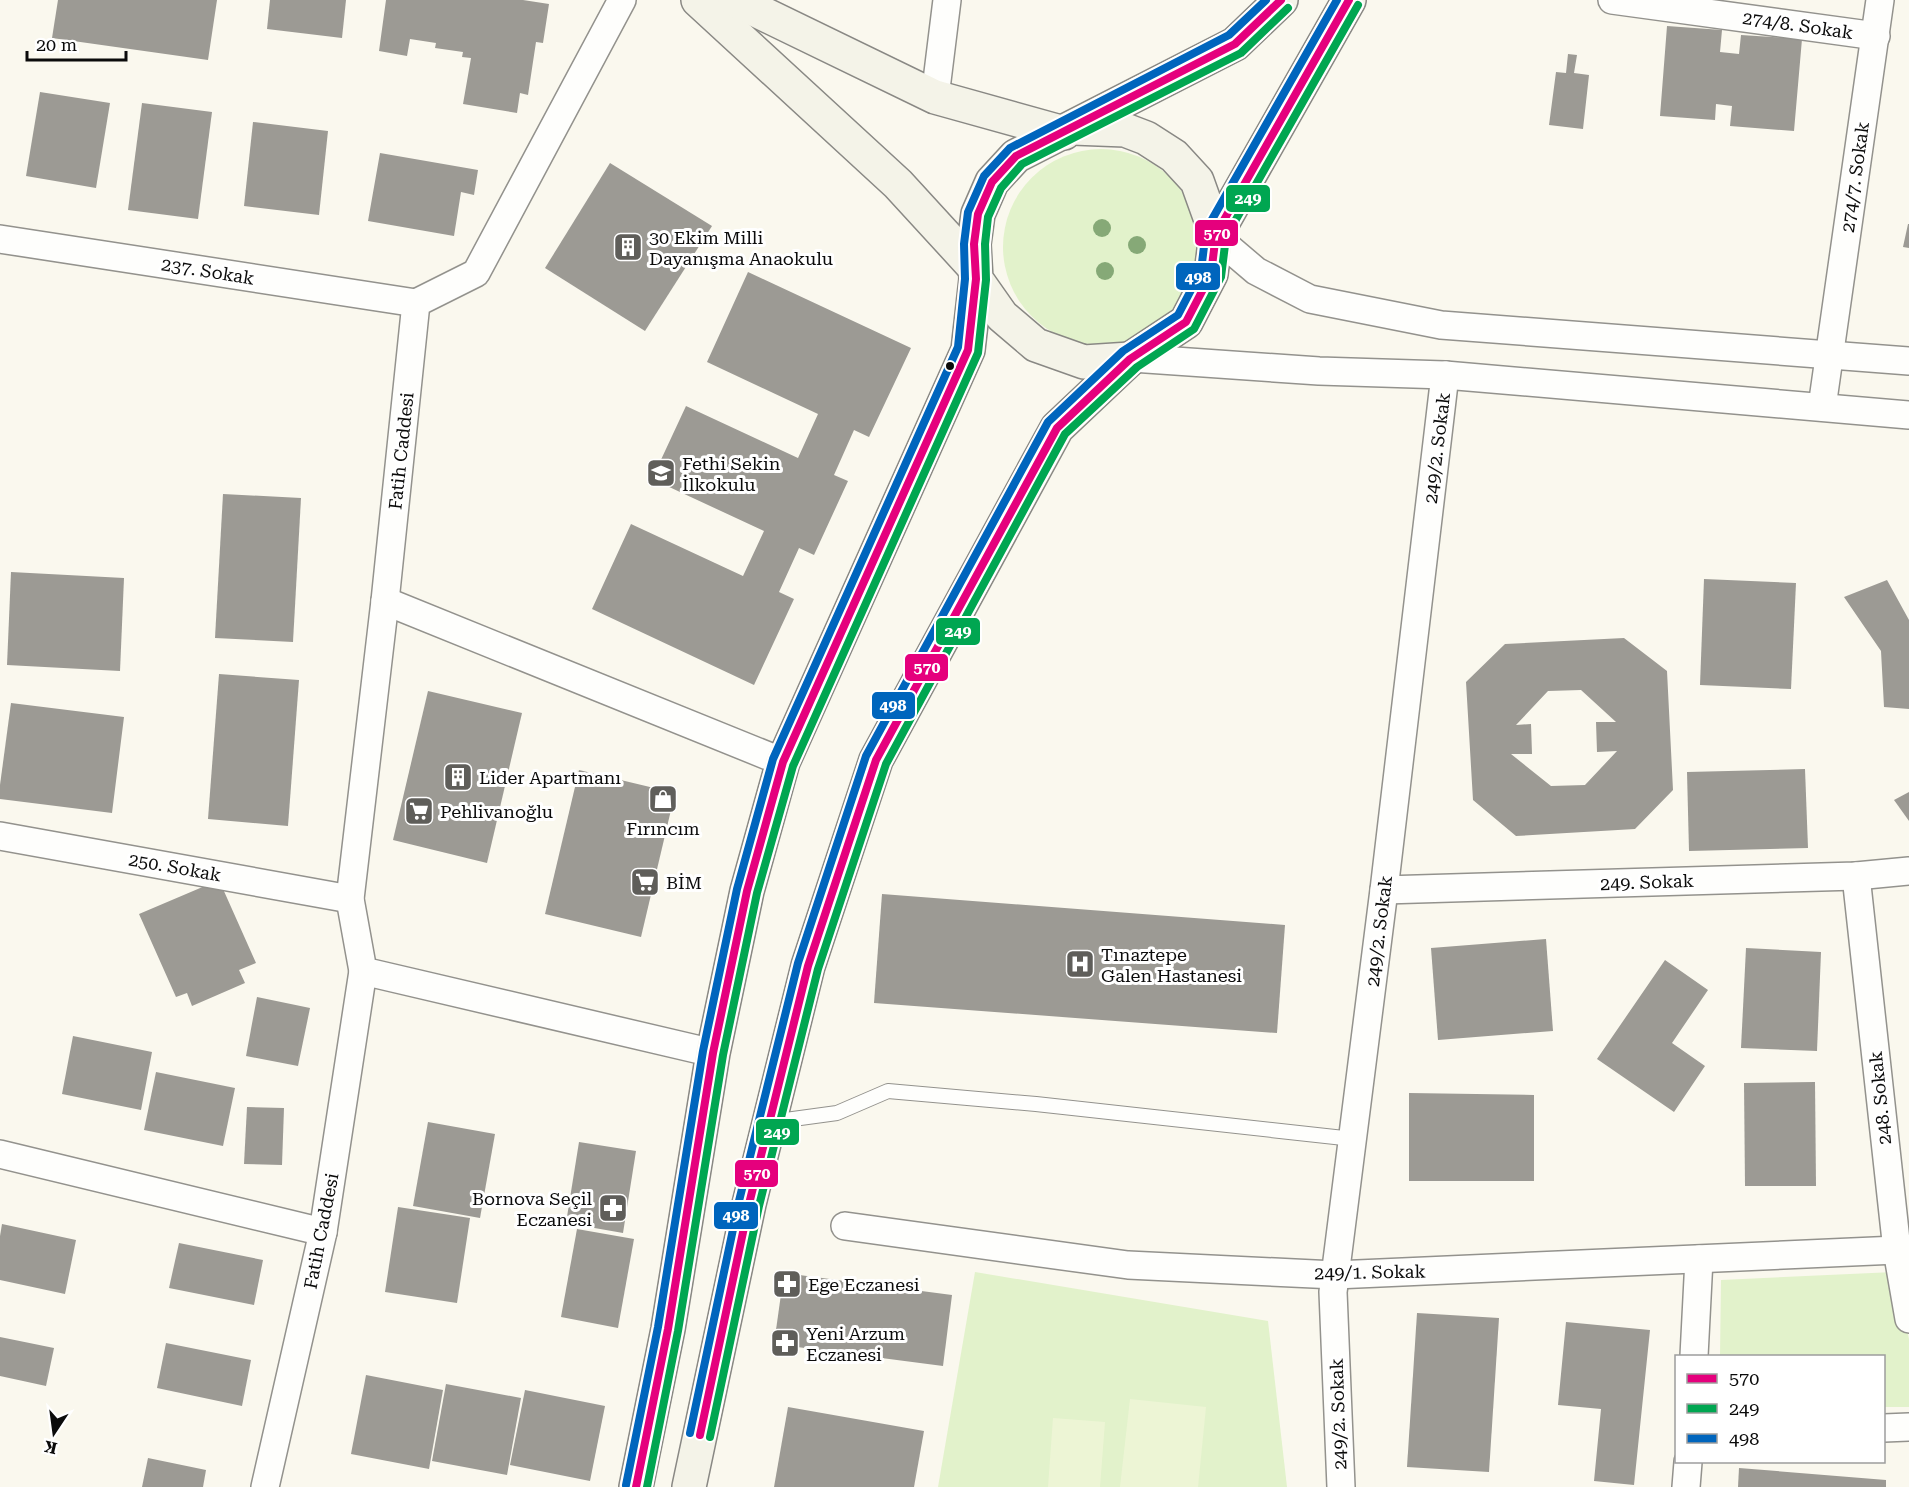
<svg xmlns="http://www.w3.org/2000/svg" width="1909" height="1487" viewBox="0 0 1909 1487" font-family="'Roboto Serif',serif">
<rect width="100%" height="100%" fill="#faf8ee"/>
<!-- green -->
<g fill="#e2f2cb">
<circle cx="1101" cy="247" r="98"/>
<polygon points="975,1272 1268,1321 1287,1487 938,1487"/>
<polygon points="1894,1272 1909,1339 1909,1407 1884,1407 1884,1356 1720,1356 1721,1280"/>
</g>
<!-- pitch -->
<g fill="#edf5d5">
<polygon points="1130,1399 1206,1407 1198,1487 1120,1487"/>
<polygon points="1053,1418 1105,1422 1100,1487 1048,1487"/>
</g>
<!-- building -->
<g fill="#9c9a94" fill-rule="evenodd">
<polygon points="58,0 217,0 208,60 52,38"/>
<polygon points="270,0 346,0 342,38 267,29"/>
<polygon points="386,0 523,0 549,4 543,43 536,42 528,95 520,93 517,113 463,104 471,58 462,57 463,52 435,48 436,43 410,39 407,56 379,51"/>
<polygon points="1667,26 1722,30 1720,52 1739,54 1741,35 1802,39 1794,131 1730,126 1732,106 1716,104 1715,120 1660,116"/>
<polygon points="1568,54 1577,55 1574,73 1589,75 1583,129 1549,125 1556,72 1566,73"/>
<polygon points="40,92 110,103 96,188 26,176"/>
<polygon points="142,103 212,112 198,219 128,210"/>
<polygon points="253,122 328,131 319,215 244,206"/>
<polygon points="380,153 478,170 474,195 461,192 454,236 368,221"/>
<polygon points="610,163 712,226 645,331 545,268"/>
<polygon points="1908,224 1909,224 1909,248 1903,247"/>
<polygon points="748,272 911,348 869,437 854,430 834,475 848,481 814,555 799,548 779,592 794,599 754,685 592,609 631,524 743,576 764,531 652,479 686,406 798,458 818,414 707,362"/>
<polygon points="223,494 301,498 293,642 215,638"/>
<polygon points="11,572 124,578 120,671 7,665"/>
<polygon points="1704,579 1796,583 1791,689 1700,685"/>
<polygon points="1887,580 1909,620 1909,709 1884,707 1881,651 1844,597"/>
<path d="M 1624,638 L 1667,671 L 1673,790 L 1635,829 L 1516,836 L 1473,800 L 1466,682 L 1505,644 ZM 1581,690 L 1616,722 L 1596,722 L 1597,752 L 1617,751 L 1585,785 L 1551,786 L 1511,754 L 1532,754 L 1531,724 L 1516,725 L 1548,691 Z"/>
<polygon points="219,674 299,680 288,826 208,819"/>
<polygon points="428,691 522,713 487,863 393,840"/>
<polygon points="11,703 124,717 112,813 0,799 0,785"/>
<polygon points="1805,769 1808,848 1689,851 1687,772"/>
<polygon points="579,770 675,793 641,937 545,914"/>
<polygon points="1909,792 1909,821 1894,800"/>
<polygon points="219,880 256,963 239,970 245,983 192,1006 187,993 176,997 139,914"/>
<polygon points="882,894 1285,925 1277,1033 874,1003"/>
<polygon points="1546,939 1553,1031 1438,1040 1431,948"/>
<polygon points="1746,948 1821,952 1817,1051 1741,1048"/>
<polygon points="1665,960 1708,990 1672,1043 1705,1066 1674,1112 1597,1059"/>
<polygon points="257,997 310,1008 298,1066 246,1056"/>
<polygon points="73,1036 152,1052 141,1110 62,1094"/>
<polygon points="156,1072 235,1088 223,1146 144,1130"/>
<polygon points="1815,1082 1816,1186 1745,1186 1744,1083"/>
<polygon points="1409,1093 1534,1095 1534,1181 1409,1181"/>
<polygon points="247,1107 284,1108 282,1165 244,1164"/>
<polygon points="428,1122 495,1134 480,1218 413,1206"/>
<polygon points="579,1142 636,1151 623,1233 566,1223"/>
<polygon points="398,1207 470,1218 457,1303 385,1292"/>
<polygon points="2,1224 76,1240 65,1294 0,1280 0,1236"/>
<polygon points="577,1229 634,1239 618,1328 561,1317"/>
<polygon points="179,1243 263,1260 254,1305 169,1288"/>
<polygon points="784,1273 952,1295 943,1366 774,1344"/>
<polygon points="1417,1313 1499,1318 1489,1472 1407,1467"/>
<polygon points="1566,1322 1650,1330 1634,1485 1594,1481 1601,1409 1558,1405"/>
<polygon points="0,1337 54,1348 46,1386 0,1376"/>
<polygon points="166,1343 251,1360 242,1406 157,1388"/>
<polygon points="366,1375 443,1390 429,1469 351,1454"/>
<polygon points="446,1384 521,1398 507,1475 432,1461"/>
<polygon points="525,1390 605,1406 590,1481 510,1465"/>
<polygon points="788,1407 924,1431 914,1487 774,1487"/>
<polygon points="148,1458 206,1470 203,1487 142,1487"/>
<polygon points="1739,1468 1886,1480 1886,1487 1738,1487"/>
</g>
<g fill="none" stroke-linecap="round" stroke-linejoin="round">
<!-- service casing -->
<g stroke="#93928d" stroke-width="16">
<polyline id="service" points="771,1122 837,1113 888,1091 1036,1104 1353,1139"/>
</g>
<!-- minor casing -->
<g stroke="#93928d" stroke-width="30">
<g id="minor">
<polyline points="622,0 476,273 416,303 385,601 350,899 363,971 713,1053"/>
<polyline points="1612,0 1876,36"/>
<polyline points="935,97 947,0"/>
<polyline points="1216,237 1256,271 1310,299 1441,325 1909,361"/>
<polyline points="0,239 416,303"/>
<polyline points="1132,358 1319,371 1445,375 1909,415"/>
<polyline points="1822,407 1880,0"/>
<polyline points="385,601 783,762"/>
<polyline points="0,836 350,899"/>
<polyline points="1856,876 1897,1250 1909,1319"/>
<polyline points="1384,890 1856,876 1909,871"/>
<polyline points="0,1154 323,1232"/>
<polyline points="845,1226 1128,1265 1335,1275 1897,1250"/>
<polyline points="1694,1356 1699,1259"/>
<polyline points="1884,1428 1909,1427"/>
<polyline points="265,1487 323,1232 363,971"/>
<polyline points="1341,1487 1333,1292 1384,890 1445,375"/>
<polyline points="1686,1487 1688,1462"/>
</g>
</g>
<!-- secondary casing -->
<g stroke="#898884" stroke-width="36">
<g id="secondary">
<polyline points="698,0 898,184 975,268"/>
<polyline points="735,0 935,97 1064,133"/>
<polyline points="1216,234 1349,0"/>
<polyline points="1130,359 1084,362 1036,345 1002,316 976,279 974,244 978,214 992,182 1016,156 1235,44 1281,0"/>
<polyline points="636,1487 668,1329 713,1053 747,891 783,762 968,350 976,279"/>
<polyline points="689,1487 749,1204 808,966 876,760 1057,428 1130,359 1186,322 1211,274 1216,234 1197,181 1174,156 1146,138 1125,130 1073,128"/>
</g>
</g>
<!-- service -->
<use href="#service" stroke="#fefefc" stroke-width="14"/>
<!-- minor -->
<use href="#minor" stroke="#fefefc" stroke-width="27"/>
<!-- secondary -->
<use href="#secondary" stroke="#f4f3e8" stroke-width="33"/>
<!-- bus-1 casing -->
<g stroke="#fff" stroke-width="12">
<g id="bus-1">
<polyline points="700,1435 749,1204 808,966 876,760 1057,428 1130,359 1186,322 1211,274 1216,234 1349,0"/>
<polyline points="636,1487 668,1329 713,1053 747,891 783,762 968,350 976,279 974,244 978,214 992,182 1016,156 1235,44 1281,0"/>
</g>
</g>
<!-- bus-2 casing -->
<g stroke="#fff" stroke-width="12">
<g id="bus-2">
<polyline points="710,1437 759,1206 818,969 886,764 1065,434 1137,367 1194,329 1221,277 1226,237 1358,5"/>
<polyline points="647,1487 678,1331 723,1055 757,893 793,766 978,353 986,280 985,244 988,217 1001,188 1022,164 1241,53 1288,8"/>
</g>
</g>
<!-- bus-3 casing -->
<g stroke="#fff" stroke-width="12">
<g id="bus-3">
<polyline points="690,1433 739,1201 798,963 866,756 1048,422 1123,351 1178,315 1201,271 1206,230 1337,0"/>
<polyline points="626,1485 658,1327 703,1051 737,889 773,759 958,347 965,279 964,244 968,212 984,176 1010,148 1229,35 1266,0"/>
</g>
</g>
<!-- bus-1 -->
<use href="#bus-1" stroke="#e5007d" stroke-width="8"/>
<!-- bus-2 -->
<use href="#bus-2" stroke="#00a651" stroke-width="8"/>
<!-- bus-3 -->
<use href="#bus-3" stroke="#0065bd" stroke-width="8"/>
</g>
<!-- trees -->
<g fill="#86a977">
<circle cx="1102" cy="228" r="9"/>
<circle cx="1137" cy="245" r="9"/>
<circle cx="1105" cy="271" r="9"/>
</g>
<!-- icons -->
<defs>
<g id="building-square" transform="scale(1.5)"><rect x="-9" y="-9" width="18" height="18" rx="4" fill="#5f5e5a" stroke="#fff"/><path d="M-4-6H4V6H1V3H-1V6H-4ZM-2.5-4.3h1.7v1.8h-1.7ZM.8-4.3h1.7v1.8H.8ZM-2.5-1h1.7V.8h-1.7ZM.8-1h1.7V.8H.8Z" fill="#fff"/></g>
<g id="school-square" transform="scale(1.5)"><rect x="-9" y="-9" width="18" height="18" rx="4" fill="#5f5e5a" stroke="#fff"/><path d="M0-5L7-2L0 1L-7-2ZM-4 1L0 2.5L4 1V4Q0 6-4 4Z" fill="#fff"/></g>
<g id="shop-square" transform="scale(1.5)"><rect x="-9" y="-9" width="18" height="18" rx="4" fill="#5f5e5a" stroke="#fff"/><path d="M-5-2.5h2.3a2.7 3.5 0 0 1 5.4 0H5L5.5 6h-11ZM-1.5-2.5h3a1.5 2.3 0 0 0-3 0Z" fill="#fff"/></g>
<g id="supermarket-square" transform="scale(1.5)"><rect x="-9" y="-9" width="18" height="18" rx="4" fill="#5f5e5a" stroke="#fff"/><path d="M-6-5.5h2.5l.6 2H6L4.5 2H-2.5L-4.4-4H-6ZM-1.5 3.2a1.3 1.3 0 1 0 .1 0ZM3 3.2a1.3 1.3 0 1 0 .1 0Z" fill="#fff"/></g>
<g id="hospital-square" transform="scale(1.5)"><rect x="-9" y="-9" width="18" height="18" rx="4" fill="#5f5e5a" stroke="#fff"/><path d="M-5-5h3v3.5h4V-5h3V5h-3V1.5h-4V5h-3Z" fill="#fff"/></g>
<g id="pharmacy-square" transform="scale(1.5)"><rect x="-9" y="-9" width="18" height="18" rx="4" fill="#5f5e5a" stroke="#fff"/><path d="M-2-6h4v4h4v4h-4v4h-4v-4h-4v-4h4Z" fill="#fff"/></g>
</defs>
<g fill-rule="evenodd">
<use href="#building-square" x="628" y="247"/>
<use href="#school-square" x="661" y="473"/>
<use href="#building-square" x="458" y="777"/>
<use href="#shop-square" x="663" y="799"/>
<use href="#supermarket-square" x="419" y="811"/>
<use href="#supermarket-square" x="645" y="882"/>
<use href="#hospital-square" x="1080" y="964"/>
<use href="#pharmacy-square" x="613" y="1208"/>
<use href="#pharmacy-square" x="787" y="1284"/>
<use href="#pharmacy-square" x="785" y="1343"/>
</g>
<!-- markers -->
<circle fill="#0b0b0b" stroke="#fff" stroke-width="2" cx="950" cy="366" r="5"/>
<g text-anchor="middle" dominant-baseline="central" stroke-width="6" stroke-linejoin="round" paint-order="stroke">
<!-- street labels -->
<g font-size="18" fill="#0b0b0b" stroke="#fff">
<text transform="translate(1798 25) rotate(8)">274/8. Sokak</text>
<text transform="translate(1855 177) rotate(-82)">274/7. Sokak</text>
<text transform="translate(208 271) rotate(9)">237. Sokak</text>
<text transform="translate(1437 448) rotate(-83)">249/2. Sokak</text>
<text transform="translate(401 451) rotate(-84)">Fatih Caddesi</text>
<text transform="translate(175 867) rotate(10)">250. Sokak</text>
<text transform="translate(1647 882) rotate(-2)">249. Sokak</text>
<text transform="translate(1379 931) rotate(-83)">249/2. Sokak</text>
<text transform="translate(1880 1098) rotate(-96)">248. Sokak</text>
<text transform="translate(321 1231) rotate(-79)">Fatih Caddesi</text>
<text transform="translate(1370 1272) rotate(-1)">249/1. Sokak</text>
<text transform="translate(1338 1414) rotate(-92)">249/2. Sokak</text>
</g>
<!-- poi labels -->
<g font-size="18" fill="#0b0b0b" stroke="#fff" text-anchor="start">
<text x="649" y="237">30 Ekim Milli<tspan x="649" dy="21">Dayanışma Anaokulu</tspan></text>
<text x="682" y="463">Fethi Sekin<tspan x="682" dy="21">İlkokulu</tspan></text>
<text x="479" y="777">Lider Apartmanı</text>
<text x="440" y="811">Pehlivanoğlu</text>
<text x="663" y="828" text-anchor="middle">Fırıncım</text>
<text x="666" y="882">BİM</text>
<text x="1101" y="954">Tınaztepe<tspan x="1101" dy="21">Galen Hastanesi</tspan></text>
<text x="592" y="1198" text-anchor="end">Bornova Seçil<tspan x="592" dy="21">Eczanesi</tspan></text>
<text x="808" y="1284">Ege Eczanesi</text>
<text x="806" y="1333">Yeni Arzum<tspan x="806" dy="21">Eczanesi</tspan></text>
</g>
</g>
<g stroke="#fff" stroke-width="2">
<rect x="1225" y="184" width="46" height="29" rx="6" fill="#00a651"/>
<rect x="1194" y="219" width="45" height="28" rx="6" fill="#e5007d"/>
<rect x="1175" y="262" width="46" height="29" rx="6" fill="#0065bd"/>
<rect x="935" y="617" width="46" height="29" rx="6" fill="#00a651"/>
<rect x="904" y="653" width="45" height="29" rx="6" fill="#e5007d"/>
<rect x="871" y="691" width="45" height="29" rx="6" fill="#0065bd"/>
<rect x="755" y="1118" width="45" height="28" rx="6" fill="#00a651"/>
<rect x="734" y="1159" width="45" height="29" rx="6" fill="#e5007d"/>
<rect x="713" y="1201" width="46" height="29" rx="6" fill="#0065bd"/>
</g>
<g font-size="16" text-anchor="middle" font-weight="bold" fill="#fff">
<text x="1248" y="204">249</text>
<text x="1217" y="239">570</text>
<text x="1198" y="283">498</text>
<text x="958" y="637">249</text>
<text x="927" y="673">570</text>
<text x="893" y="711">498</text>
<text x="777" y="1138">249</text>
<text x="757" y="1179">570</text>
<text x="736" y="1221">498</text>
</g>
<!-- legend -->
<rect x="1675" y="1355" width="210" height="108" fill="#ffffff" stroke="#9d9d9d" stroke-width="1.5"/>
<rect x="1687" y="1374" width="30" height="9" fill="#e5007d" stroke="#9d9d9d" stroke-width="1.5"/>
<text x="1729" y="1385" font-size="18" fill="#0b0b0b">570</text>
<rect x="1687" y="1404" width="30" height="9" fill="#00a651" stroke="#9d9d9d" stroke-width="1.5"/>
<text x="1729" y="1415" font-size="18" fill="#0b0b0b">249</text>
<rect x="1687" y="1434" width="30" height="9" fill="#0065bd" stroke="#9d9d9d" stroke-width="1.5"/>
<text x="1729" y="1445" font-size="18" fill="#0b0b0b">498</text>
<!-- north arrow -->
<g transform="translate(54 1433) rotate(193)" stroke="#ffffff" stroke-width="4.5" paint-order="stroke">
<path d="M0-4.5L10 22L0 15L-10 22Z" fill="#0b0b0b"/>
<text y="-9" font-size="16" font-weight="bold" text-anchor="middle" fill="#0b0b0b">K</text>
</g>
<!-- scale -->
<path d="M27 51v9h99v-9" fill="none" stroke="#0b0b0b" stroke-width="3"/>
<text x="36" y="51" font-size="18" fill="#0b0b0b" stroke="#ffffff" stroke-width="4.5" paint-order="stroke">20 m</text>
</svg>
